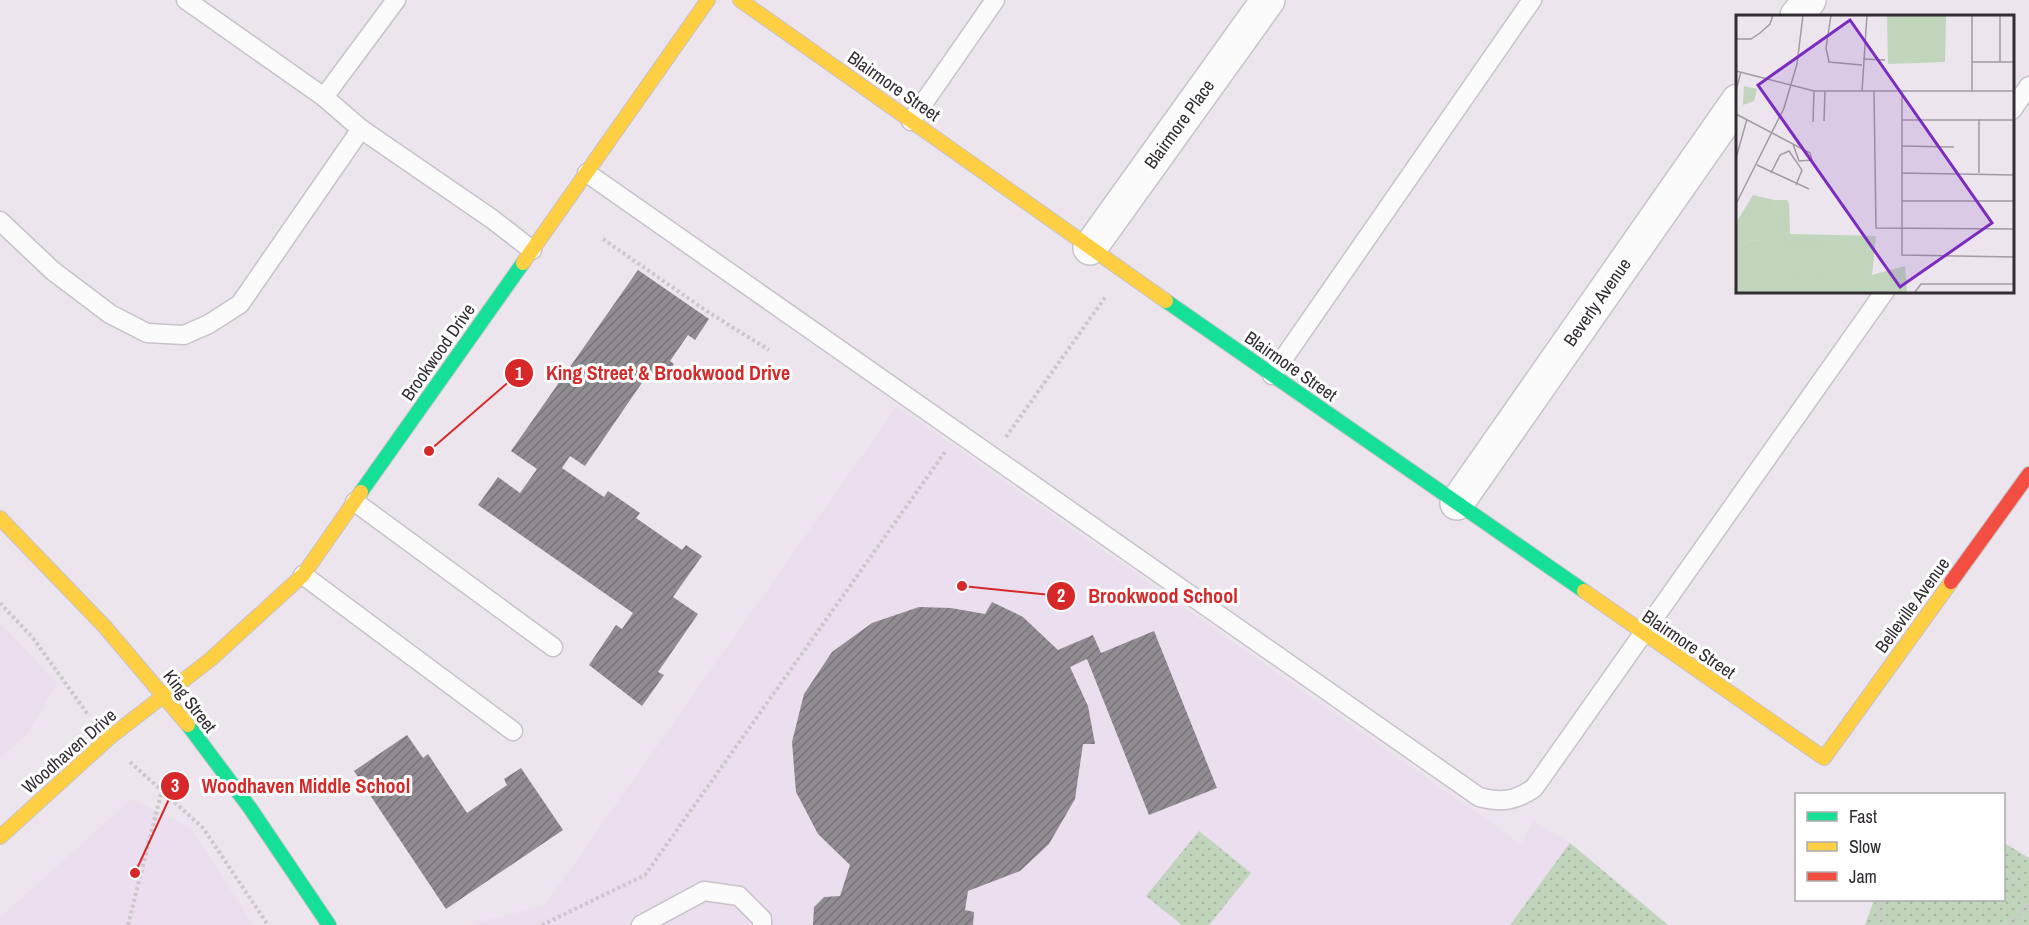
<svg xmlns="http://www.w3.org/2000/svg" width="2029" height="925" viewBox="0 0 2029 925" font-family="'Archivo Narrow',sans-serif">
<defs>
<pattern id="green-dots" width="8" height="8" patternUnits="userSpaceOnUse" patternTransform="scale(1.5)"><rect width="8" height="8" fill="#c1d4bc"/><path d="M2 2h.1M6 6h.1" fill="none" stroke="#a6b6a2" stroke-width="1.8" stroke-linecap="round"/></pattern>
<pattern id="building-hatch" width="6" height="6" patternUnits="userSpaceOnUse" patternTransform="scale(1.5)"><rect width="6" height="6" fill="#918c92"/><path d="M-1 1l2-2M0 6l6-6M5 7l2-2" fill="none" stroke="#777378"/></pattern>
</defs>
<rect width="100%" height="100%" fill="#ece5ee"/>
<!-- built -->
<g fill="#ebdeef">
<polygon points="897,406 1521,844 1533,821 1570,843 1510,925 470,925 545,905"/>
<polygon points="0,623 57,683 29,732 0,758"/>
<polygon points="132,799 191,828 253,925 0,925 0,918"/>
</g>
<!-- green -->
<g fill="url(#green-dots)">
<polygon points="1199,831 1251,873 1209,925 1182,925 1146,896"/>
<polygon points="1570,843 1668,925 1510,925"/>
<polygon points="2004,843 2029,858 2029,925 1865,925 1874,900 2004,900"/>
</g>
<!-- building -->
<g fill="url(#building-hatch)">
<polygon points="638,270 709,319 695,340 688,335 670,361 674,364 663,380 650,371 585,466 570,456 562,468 604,497 608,491 640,513 636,518 682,550 686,545 702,556 673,597 698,614 658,672 664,675 642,706 589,665 616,625 622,629 633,613 478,505 498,477 520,493 537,469 511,451"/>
<polygon points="992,602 1023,617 1058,650 1093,635 1101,653 1154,631 1217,788 1149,815 1087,659 1070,667 1088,706 1095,744 1083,744 1075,799 1049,844 1020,871 968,891 965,910 974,912 973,925 813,925 814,907 824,897 840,896 850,865 818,834 796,792 792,742 804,694 832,652 872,623 919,607 951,608 985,614"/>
<polygon points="407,735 423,758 428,754 467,813 507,785 504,779 521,768 563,830 446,909 354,771"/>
</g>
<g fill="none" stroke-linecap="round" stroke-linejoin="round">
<!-- lane casing -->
<g stroke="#c8c2ca" stroke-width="21">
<g id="lane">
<polyline points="186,0 324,97 361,129 492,219 532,250"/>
<polyline points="324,97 396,0"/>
<polyline points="2012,110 2029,86"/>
<polyline points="911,121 995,0"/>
<path d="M 587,173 L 1479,797 C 1502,803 1515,801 1534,788 L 1885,291"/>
<polyline points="0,221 53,271 110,314 147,333 184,335 209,324 240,304 361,129"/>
<polyline points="1272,375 1532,0"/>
<polyline points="355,502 553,647"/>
<polyline points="303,575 513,731"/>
<polyline points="641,925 704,891 739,896 762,919 762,925"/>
</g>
</g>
<!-- street casing -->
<g stroke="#c8c2ca" stroke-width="36">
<g id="street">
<polyline points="1797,16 1809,0"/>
<polyline points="1090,248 1268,0"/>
<polyline points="1457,503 1738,101"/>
</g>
</g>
<!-- fast casing -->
<g stroke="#c8c2ca" stroke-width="16">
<g id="fast">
<polyline points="1166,301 1584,591"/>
<polyline points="361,492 523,263"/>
<polyline points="188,725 250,808 329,925"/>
</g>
</g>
<!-- slow casing -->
<g stroke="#c8c2ca" stroke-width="16">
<g id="slow">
<polyline points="740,0 1166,301"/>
<polyline points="523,263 708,0"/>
<polyline points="0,518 105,627 188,725"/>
<polyline points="1584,591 1824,758 1951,582"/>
<polyline points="0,837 109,738 211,659 303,575 361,492"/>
</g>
</g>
<!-- jam casing -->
<g stroke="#c8c2ca" stroke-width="16">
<polyline id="jam" points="1951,582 2029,474"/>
</g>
<!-- path -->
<g stroke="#cac8ca" stroke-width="4" stroke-dasharray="3 3" stroke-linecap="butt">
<polyline points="603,239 708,312 769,350"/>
<polyline points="1006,437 1106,296"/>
<polyline points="0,603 33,638 89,716"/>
<polyline points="130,762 203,828 268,925"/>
<polyline points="1875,900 1885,925"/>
<polyline points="128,925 162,790"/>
<polyline points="542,925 645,875 945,452"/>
<polyline points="2010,925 2029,903"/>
</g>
<!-- lane -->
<use href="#lane" stroke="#fcfbfc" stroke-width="18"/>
<!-- street -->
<use href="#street" stroke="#fcfbfc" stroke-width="33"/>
<!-- fast -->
<use href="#fast" stroke="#16e098" stroke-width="14"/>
<!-- slow -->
<use href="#slow" stroke="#ffcf43" stroke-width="14"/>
<!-- jam -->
<use href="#jam" stroke="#f24e42" stroke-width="14"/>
</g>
<g text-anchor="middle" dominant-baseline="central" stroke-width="6" stroke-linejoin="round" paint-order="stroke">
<!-- street labels -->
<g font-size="18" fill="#322d33" stroke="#fff">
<text transform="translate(894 86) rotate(35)">Blairmore Street</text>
<text transform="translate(1179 124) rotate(-54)">Blairmore Place</text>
<text transform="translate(1597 302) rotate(-55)">Beverly Avenue</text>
<text transform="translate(438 352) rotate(-55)">Brookwood Drive</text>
<text transform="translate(1291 366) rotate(35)">Blairmore Street</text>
<text transform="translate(1912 605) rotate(-54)">Belleville Avenue</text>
<text transform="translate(1689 644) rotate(34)">Blairmore Street</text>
<text transform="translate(190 701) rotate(52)">King Street</text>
<text transform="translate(69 751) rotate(-41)">Woodhaven Drive</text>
</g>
</g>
<!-- overview -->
<g transform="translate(1736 15)">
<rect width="278" height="278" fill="#ece5ee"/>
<path d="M 151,0 L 210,0 L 209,47 L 152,49 ZM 8,71 L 21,74 L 18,86 L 7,90 ZM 38,185 L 51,185 L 53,189 L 54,219 L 140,221 L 136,260 L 169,251 L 171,277 L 0,277 L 0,236 L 11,226 L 23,225 L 44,203 Z" fill="#c1d4bc"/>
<path d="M 17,180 L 38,185 L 47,210 L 23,225 L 11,226 L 0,236 L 0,208 Z" fill="#c1d4bc"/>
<path d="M 51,226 L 84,227 L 85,260 L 67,262 L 56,256 L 48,239 Z" fill="#c1d4bc"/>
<path fill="none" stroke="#a29ba3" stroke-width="1.5" d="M 95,0 L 90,33 L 93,47 L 126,50M 264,0 L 264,47M 0,24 L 15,24 L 24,18 L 34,9 L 37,0M 127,44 L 149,45M 236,47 L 278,47M 0,56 L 78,76 L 278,76M 0,75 L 5,57M 126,76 L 131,0M 138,76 L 140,213 L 278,214M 166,76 L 166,240 L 278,242M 236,76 L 236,0M 0,99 L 74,138 L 76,145 L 63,146 L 57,129M 243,104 L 243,158M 166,105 L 278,105M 88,106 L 89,76M 77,107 L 78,76M 165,131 L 218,132M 0,143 L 11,104M 21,150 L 73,174M 35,158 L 44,140 L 53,136 L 66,155 L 60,170M 165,158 L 278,160M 166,186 L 278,186M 0,189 L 48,93 L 61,49 L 67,0M 179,277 L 185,269 L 278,269"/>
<path fill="#7b2cbf" fill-opacity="0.15" stroke="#7b2cbf" stroke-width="3" d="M 114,5 L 256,208 L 164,272 L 22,70 Z"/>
<rect width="278" height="278" fill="none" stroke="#322d33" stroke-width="3"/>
</g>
<!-- callouts -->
<path fill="none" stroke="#d62828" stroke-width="2" d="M429 451L519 373M962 586L1061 596M135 873L175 786"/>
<g fill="#d62828" stroke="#fff" stroke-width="2">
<circle cx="429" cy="451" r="6"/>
<circle cx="962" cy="586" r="6"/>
<circle cx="135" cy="873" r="6"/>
<circle cx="519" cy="373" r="15"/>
<circle cx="1061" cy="596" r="15"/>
<circle cx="175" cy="786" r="15"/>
</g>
<g font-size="18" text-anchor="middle" font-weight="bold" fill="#fff">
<text x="519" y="380">1</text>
<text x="1061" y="602">2</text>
<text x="175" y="792">3</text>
</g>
<g font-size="20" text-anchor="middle" font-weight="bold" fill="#d62828" stroke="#fff" stroke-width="6" stroke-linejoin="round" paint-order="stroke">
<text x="668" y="380">King Street &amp; Brookwood Drive</text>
<text x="1163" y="603">Brookwood School</text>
<text x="306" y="793">Woodhaven Middle School</text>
</g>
<!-- legend -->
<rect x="1795" y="793" width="210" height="108" fill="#ffffff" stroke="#adabad" stroke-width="1.5"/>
<rect x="1807" y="812" width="30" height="9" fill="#16e098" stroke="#adabad" stroke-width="1.5"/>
<text x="1849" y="823" font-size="18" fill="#322d33">Fast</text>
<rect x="1807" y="842" width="30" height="9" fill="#ffcf43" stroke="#adabad" stroke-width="1.5"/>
<text x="1849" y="853" font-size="18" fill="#322d33">Slow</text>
<rect x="1807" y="872" width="30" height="9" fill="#f24e42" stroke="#adabad" stroke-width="1.5"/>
<text x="1849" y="883" font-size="18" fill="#322d33">Jam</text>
</svg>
